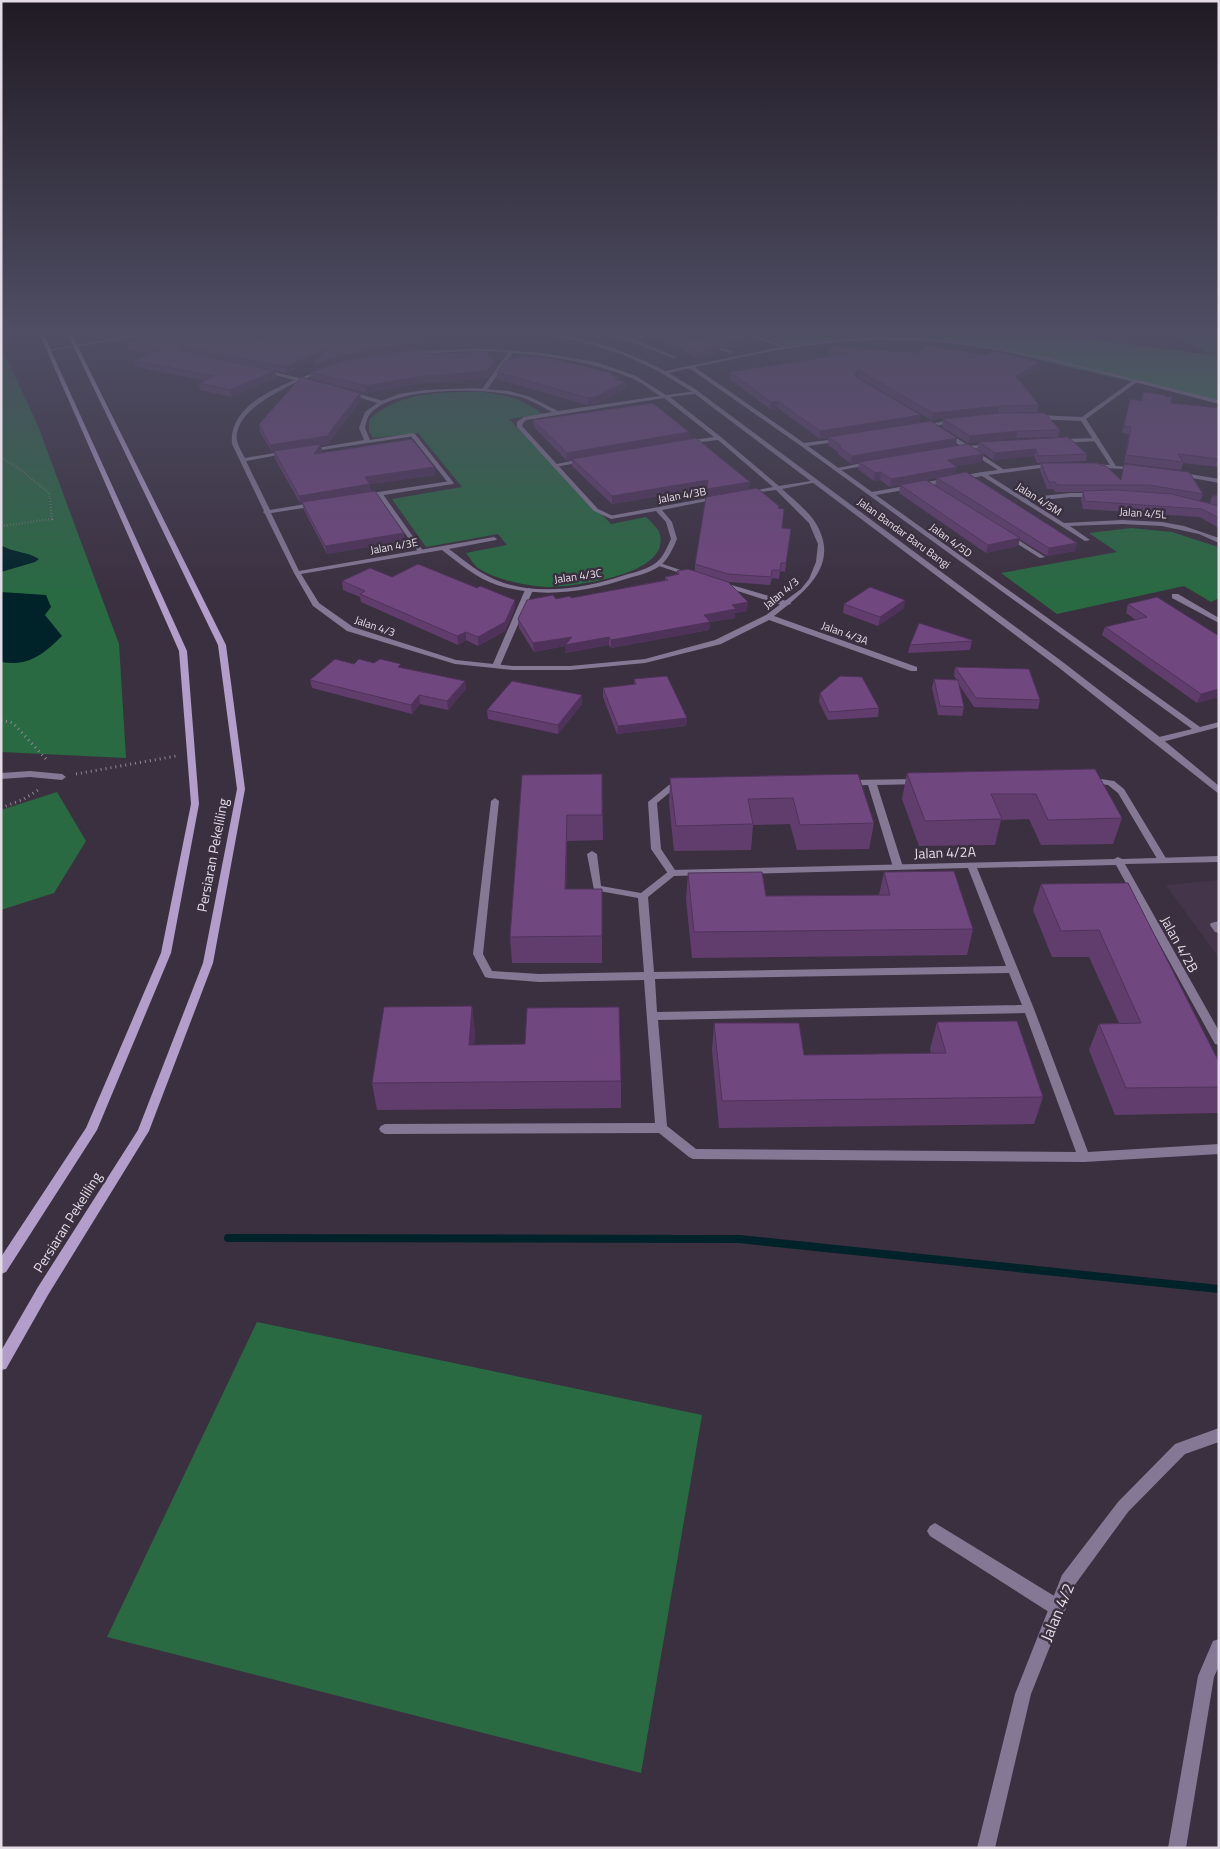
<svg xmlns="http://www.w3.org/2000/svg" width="1220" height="1849" viewBox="0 0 1220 1849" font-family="'Titillium Web',sans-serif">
<rect width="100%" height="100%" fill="#3b3040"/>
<!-- built -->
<polygon fill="#44354b" points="1219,880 1219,958 1166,885"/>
<!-- green -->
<g fill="#296a42">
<polygon points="1175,335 1219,335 1219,360"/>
<polygon points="1,346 38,426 119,644 126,758 1,752"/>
<path d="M 482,392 C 505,395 524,399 542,414 L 509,419 L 611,524 L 646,517 C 650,521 657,527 659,532 C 675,575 571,587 545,587 C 526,586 494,579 478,568 C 474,565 470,558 466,553 L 507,545 L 498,534 L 426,547 L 392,499 L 462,487 L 418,433 L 373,438 L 369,431 L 369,420 C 399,391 443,392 482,392 Z"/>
<polygon points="1131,528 1172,532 1218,547 1219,598 1211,602 1184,586 1057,614 1001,573 1117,552 1089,533"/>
<polygon points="57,792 86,841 54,893 1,910 1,810"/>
<polygon points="257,1322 702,1415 641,1773 107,1637"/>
</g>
<!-- forest -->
<polygon fill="#378052" points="760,335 1058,335 1211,355 1219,360 1219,402 963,342 907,337 849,337 788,346"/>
<!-- water -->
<g fill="#002329">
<path d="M 1,545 C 13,553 27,551 39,559 L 35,562 L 1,572 Z"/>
<path d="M 1,592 L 46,595 L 51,607 L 45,615 L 62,636 C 44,654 28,667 1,662 Z"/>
</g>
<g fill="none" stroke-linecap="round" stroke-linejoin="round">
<!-- stream -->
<polyline stroke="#002329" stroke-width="8" points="228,1238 739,1239 1219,1289"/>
<!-- path-far2 -->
<polyline stroke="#908794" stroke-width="2" stroke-dasharray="0.5 2" stroke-linecap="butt" points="1,458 17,467 49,493 50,500"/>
<!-- path-far1 -->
<polyline stroke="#908794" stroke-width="2.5" stroke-dasharray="0.5 2.5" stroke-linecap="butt" points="1,526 52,519 50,499"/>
<!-- path -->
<g stroke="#908794" stroke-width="3" stroke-dasharray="1 4" stroke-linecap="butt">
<polyline points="1,720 13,723 47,760"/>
<polyline points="76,774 176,756"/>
<polyline points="1,808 24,799 38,790"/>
</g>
<!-- service -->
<g fill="#857895" fill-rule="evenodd">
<polygon points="643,335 649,335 630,341 628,340"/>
<polygon points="708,344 732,351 732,352 730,353 706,346"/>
<polygon points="510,350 514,351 487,390 483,390 482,389"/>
<polygon points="349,391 383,401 384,402 381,404 347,394 346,393"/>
<polygon points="524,417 529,418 523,423 522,426 598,509 613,516 613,518 609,518 594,511 517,427 517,422"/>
<polygon points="943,432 947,432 969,446 993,444 993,446 973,449 1006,471 1001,472 967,450 956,450 956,448 962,447 943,434"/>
<polygon points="411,434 415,434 453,482 453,484 449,484 411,436"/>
<polygon points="1097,438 1100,440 1099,441 1060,443 1057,441 1060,439"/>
<polygon points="872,461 875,463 874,464 836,471 833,469"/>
<polygon points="378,493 382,493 424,552 423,553 419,553 377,494"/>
<polygon points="1070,493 1096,493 1099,495 1096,497 1070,497 1023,502 1020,500 1023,498"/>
<polygon points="1007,533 1009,534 1045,557 1040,558 1005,536 1004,535"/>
<polygon points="656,563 660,563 695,575 692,577 656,565"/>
<polygon points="721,582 790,602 791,604 784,606 719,585 719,583"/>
<polygon points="529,588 533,590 500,666 499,668 493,668 492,666 525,590"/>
<polygon points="30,771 62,774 66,777 62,780 30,777 1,779 1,773"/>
<polygon points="1088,777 1114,781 1124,789 1167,860 1165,862 1159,862 1118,793 1108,785 1085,782 1084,780 1085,778"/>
<polygon points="919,779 923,782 922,784 877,785 903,867 898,870 893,867 868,785 848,786 844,783 848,780"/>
<polygon points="681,783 684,784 685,786 684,788 674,789 657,803 661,849 677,873 672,876 669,875 651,849 648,802 669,785"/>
<polygon points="1219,921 1219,933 1215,932 1210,925 1211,923"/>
<polygon points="935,1523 1064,1602 1066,1608 1064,1614 1058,1616 1052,1614 930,1536 927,1531 930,1526"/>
<polygon points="1219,1639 1219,1666 1214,1677 1186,1848 1168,1848 1198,1676 1213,1641"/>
</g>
<!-- minor -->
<g fill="#857895" fill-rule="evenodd">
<polygon points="603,335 632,339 677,357 673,358 629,341"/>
<polygon points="748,335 754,335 790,348 786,349"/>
<path d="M 490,349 L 542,353 L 596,362 L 636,376 L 666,395 L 697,391 L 697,393 L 695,394 L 670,397 L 721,437 L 779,486 L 817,480 L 817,482 L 782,489 C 792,498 808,511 815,522 C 842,565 804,592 774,616 L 917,667 L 917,671 L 911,671 L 769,620 L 721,644 L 645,663 L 570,670 L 513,670 L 455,664 L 347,631 L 313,606 L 294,573 L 265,514 L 263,512 L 264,511 L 232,444 C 229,409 267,392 294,380 L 259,371 L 262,369 L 299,378 L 346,363 L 387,355 L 438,350 ZM 490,351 C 538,355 586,359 631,378 C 641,382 651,390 660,396 L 558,411 L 530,397 L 509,391 L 474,388 L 425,390 L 399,394 L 379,402 L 365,412 L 359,428 L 364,440 L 305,450 L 308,452 L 415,436 L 416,435 L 413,433 L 370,440 L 365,428 C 366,424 367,417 370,414 C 393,386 485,388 517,396 C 529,399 541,406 552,412 L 524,417 L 523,418 L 526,420 L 664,398 L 714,437 L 686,441 L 684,442 L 684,444 L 718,440 L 773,487 L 746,492 L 746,494 L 776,490 L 809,523 L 818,544 L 816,562 L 809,579 L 801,589 L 766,615 L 715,640 L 645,659 L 570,666 L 513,666 L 456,660 L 353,627 L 319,603 L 301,574 L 442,550 C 459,563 476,578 497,585 C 541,599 587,592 629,578 C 640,575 652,572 661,565 C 669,558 673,548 677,539 L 672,522 L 662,510 L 722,498 L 719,496 L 609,516 L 609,518 L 611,519 L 656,511 L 666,522 L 671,539 C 667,547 664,556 657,562 C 648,569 636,572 625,575 C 586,588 541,596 501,582 C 481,575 465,561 449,549 L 496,540 L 497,539 L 494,537 L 299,571 L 271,513 L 317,506 L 320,504 L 317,502 L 270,510 L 246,461 L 289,453 L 286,451 L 245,458 C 241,450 235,442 237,433 C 240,417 256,405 269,397 C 333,357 417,352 490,351 Z"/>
<polygon points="689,366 693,366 804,443 844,438 845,439 842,441 808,446 872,492 982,472 1054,463 1056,464 1056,466 988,475 1064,523 1122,520 1162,522 1184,526 1219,538 1219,543 1199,534 1162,526 1122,524 1070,526 1090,540 1085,541 982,476 876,495 1200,727 1219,722 1219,727 1158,743 1155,742 1155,738 1192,729 801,446 689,368"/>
<polygon points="1132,381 1137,382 1086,419 1116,466 1136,467 1139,469 1138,470 1091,467 1091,465 1093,464 1110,465 1081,421 1035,419 1032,417 1035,415 1082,417"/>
<polygon points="955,419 957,420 957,422 923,428 920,426"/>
<polygon points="586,458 589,460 588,461 555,467 552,465"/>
<polygon points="1178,472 1219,479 1219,483 1176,475 1175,474"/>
<polygon points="451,481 454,483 453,484 365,498 362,496 365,494"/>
<polygon points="1172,594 1178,594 1219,618 1219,623 1172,598"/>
<path d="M 495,798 L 499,801 L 483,954 L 492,971 L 539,974 L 644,972 L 638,898 L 594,890 L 587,854 L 592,851 L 597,854 L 601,886 L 641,893 L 669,871 L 672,870 L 1114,859 L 1118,857 L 1122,859 L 1219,856 L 1219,862 L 1125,864 L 1219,1031 L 1219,1045 L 1215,1044 L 1116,865 L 977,868 L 1034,1009 L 1088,1152 L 1219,1144 L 1219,1154 L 1084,1162 L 693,1159 L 689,1157 L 659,1133 L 385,1134 L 381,1132 L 379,1129 L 381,1126 L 385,1124 L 655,1123 L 644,980 L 539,982 L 489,978 L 485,977 L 473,954 L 491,801 ZM 968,868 L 1006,966 L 654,972 L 648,897 L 674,876 ZM 1009,973 L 1022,1005 L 657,1012 L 655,979 ZM 1025,1013 L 1076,1152 L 696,1149 L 667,1126 L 658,1020 Z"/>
<polygon points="1219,1428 1219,1442 1185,1454 1128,1512 1074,1586 1031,1694 995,1848 977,1848 1015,1694 1062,1575 1118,1502 1175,1444"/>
</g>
<!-- tertiary -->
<g fill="#857895" fill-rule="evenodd">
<polygon points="139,335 148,335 48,351 46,350"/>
<path d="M 551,335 L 572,337 L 610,347 L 645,361 L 665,371 L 770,349 L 822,341 L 875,337 L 917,338 L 961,342 L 1048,358 L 1219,400 L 1219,404 C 1108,376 989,336 874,340 C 804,341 736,359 669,373 L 695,389 L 1064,663 L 1161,738 L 1219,786 L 1219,794 L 1058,667 L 691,391 L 658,371 L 624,355 L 589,344 Z"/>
</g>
<!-- secondary -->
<g fill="#b29dcb" fill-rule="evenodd">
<polygon points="40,335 44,335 187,651 199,804 171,953 97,1130 6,1272 1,1274 1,1257 86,1128 161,953 191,804 179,651"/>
<polygon points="68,335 72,335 226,645 245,789 213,963 149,1131 48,1295 6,1369 1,1370 1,1351 38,1287 138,1130 203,963 237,789 218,645"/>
</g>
</g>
<!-- wall -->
<g fill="#613d6e">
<polygon points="261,335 416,335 422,349 428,354 495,368 488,378 416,384 366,393 311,379 310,372 313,371 316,361 286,373 266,369 275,371 276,378 231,397 200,390 199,383 205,381 135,367 133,361 150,354 129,350 127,343 262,337"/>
<polygon points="648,335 742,335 749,337 749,343 729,349 720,346 720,352 696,359 680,348 648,337"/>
<polygon points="1062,335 1128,335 1125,343"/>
<polygon points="830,346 1039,368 1019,380 1039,405 1037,412 1010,413 1060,430 1058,437 1016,438 968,443 942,427 943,419 988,414 931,420 858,377 920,422 820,439 778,408 770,409 730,379 730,372 835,356 829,353"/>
<polygon points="497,372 613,373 613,376 619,377 619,381 626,389 595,404 588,405 497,379"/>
<polygon points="1143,392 1165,396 1171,403 1219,408 1219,467 1183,463 1181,470 1124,463 1129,434 1122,433 1130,399 1141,400"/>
<polygon points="360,393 361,400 328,444 321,445 322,452 321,453 434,467 435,475 370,484 371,492 404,533 404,541 327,554 304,510 302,503 300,503 275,459 274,452 272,452 260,432 259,424"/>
<polygon points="533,420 689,439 749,489 778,508 782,528 790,537 785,572 780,571 779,579 772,578 770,585 729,582 747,611 735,613 735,618 710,622 709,630 611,648 609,645 565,653 565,646 534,652 519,628 518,619 556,599 571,598 665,580 665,577 677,575 677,571 695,571 695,564 706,496 707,488 612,504 572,466 572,460 567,461 534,427"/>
<polygon points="828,437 956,445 914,453 982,462 956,466 957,467 955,474 890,487 880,480 874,481 858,469 859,462 851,464 838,454 838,452 828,445"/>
<polygon points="979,442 1087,454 1086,461 1037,463 1034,456 993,460 977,449"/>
<polygon points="1041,463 1100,465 1121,479 1124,464 1203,494 1200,501 1210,503 1212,496 1219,495 1219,528 1200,517 1083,509 1081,499 1083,492 1055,492 1054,489 1047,489 1040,470"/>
<polygon points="937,478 1075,551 1047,556 1019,539 1018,546 986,553 899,493 900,485 970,507 935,485"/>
<polygon points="392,577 515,608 505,631 478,646 466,640 458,645 361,602 360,597 343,590 342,581"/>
<polygon points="844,604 904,608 878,626 843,613"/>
<polygon points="1128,604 1219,636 1219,697 1197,703 1102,635 1105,627 1136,620 1126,613"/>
<polygon points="972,640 970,650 908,653 910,645"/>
<polygon points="374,663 465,681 466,689 448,710 420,704 412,714 312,688 310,680 354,664"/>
<polygon points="955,667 1040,700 1038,709 974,707 958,683 964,707 962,716 938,715 932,688 934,679 957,680 954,676"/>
<polygon points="634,679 687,718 686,726 617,734 603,697 603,688 634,684"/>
<polygon points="820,693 879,708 878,717 828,720 819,702"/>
<polygon points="582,704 558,734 488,719 487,710"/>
<polygon points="1095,769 1122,818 1113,844 1041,845 1029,819 1001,820 995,845 919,846 902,799 907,773"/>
<polygon points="602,774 603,840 567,841 566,889 602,889 602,963 512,963 510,937 522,775"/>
<polygon points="858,774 874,823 869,849 797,850 790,824 753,825 751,850 674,851 669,803 670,778"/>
<polygon points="884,872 973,929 967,955 692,958 686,899 688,873 766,896 879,895"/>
<polygon points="1128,883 1219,1062 1219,1112 1218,1113 1115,1115 1089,1050 1099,1024 1119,1023 1089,957 1052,957 1033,910 1041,884"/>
<polygon points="472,1006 475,1033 474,1045 621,1081 621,1108 377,1110 372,1083"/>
<polygon points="937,1022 1043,1097 1034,1124 719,1128 712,1050 714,1023 804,1055 931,1053 930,1049"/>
</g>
<!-- shaded-wall -->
<g fill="#4f325a">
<polygon points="749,337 749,343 729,349 730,343"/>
<polygon points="421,343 422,350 313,371 312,365 345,355 386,347"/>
<polygon points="182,346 183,352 180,353 179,347"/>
<polygon points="720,346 720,352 696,359 697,353"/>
<polygon points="326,349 327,356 286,373 285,367"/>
<polygon points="494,361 495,368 488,378 416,384 366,393 366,386"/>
<polygon points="1040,362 1039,368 1015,383 1016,376"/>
<polygon points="858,370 858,377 854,381 855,374"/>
<polygon points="275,371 276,378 231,397 230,390"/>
<polygon points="626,382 626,389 595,404 588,405 588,398"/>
<polygon points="360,393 361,400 328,444 321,445 322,452 315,461 314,454 320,445 272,452 270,445"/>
<polygon points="778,401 778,408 770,409 771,402"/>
<polygon points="999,406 998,413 931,420 933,413"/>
<polygon points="921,415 920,422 820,439 820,431"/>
<polygon points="1018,431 1016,438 968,443 970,436"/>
<polygon points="689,432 689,439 567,461 567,453"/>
<polygon points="957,438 956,445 851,464 852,456"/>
<polygon points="1036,449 1034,456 993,460 995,453"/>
<polygon points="984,454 982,462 945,468 947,460"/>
<polygon points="434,467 435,475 366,485 365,477"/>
<polygon points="957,467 955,474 890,487 891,479"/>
<polygon points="881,472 880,480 874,481 875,473"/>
<polygon points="708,480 708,487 612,504 612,496"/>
<polygon points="750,482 749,489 706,497 707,489"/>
<polygon points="370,484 371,492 300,503 299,496"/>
<polygon points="404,533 404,541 327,554 325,546"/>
<polygon points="1020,538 1018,546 986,553 988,545"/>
<polygon points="1077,543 1075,551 1047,556 1049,548"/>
<polygon points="515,600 515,608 505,631 478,646 478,637"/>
<polygon points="905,600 904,608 878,626 880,617"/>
<polygon points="748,602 747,611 735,613 735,618 710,622 709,630 611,648 611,640 704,615 732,605"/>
<polygon points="466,632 466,640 458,645 457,636"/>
<polygon points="572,637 609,637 609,645 565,653 565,646 534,652 533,643"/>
<polygon points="465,681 466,689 448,710 447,701"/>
<polygon points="1219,689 1219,697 1197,703 1201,694"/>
<polygon points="419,695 420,704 412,714 411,705"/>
<polygon points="582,695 582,704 558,734 558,725"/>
<polygon points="687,718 686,726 617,734 618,726"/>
<polygon points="567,815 567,841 566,915 565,889"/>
<polygon points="472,1006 475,1033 472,1071 469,1045"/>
</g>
<!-- building -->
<g fill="#714780" stroke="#4f325a">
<polygon points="147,335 249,335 263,338 262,335 416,335 421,343 386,347 345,355 312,365 326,349 285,367 182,346 179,347 179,350 275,371 230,390 199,383 215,376 133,361 160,349 127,343"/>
<polygon points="658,335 687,335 720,346 697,353 680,342"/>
<polygon points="705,335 742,335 749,337 730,343"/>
<polygon points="926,345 987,355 993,351 1040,362 1016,376 1039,405 999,406 933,413 858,370 855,374 856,377 921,415 820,431 778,401 771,402 730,372 845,354 830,346 918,353"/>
<polygon points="425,349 428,354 486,352 494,361 487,371 416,377 366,386 310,372 347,360 375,355"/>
<polygon points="522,355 531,357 536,355 613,373 610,375 619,377 615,379 626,382 595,397 588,398 497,372 504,362"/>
<polygon points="301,377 360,393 327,436 270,445 259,424"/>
<polygon points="1143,392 1166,395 1165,396 1172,397 1171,403 1219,408 1219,459 1178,454 1183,462 1126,455 1131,427 1124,426 1130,399 1142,401"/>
<polygon points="653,403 689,432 567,453 533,420"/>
<polygon points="1000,413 1045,413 1060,430 1018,431 970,436 943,419"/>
<polygon points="931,421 957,438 852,456 839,447 841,446 828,437"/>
<polygon points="1068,437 1087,454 1038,456 1036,449 995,453 979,442"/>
<polygon points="696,438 750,482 707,489 708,480 612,496 572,459"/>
<polygon points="412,439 434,467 365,477 370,484 299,496 274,451 321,444 314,454"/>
<polygon points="967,444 984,454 947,460 957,467 891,479 881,472 875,473 859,462"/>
<polygon points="1041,463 1097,463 1100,465 1106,466 1121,480 1124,464 1189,472 1203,494 1149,485 1057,485 1055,482 1049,482"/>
<polygon points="966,472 1077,543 1049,548 937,478"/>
<polygon points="926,480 1020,538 988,545 900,485"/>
<polygon points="757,488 779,506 778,508 784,509 782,528 791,529 786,563 781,563 780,570 772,570 771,577 728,574 695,564 706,497"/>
<polygon points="1117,490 1172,494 1219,506 1219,518 1202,509 1085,501 1083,491"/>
<polygon points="375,491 404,533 325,546 302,502"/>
<polygon points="1219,495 1219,498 1212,496"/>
<polygon points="418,564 477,588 480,586 515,600 505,622 478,637 466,632 457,636 360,594 365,591 342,581 370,568 392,577"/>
<polygon points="688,569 728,582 748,602 732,605 736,609 704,615 710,622 611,640 609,637 565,645 572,637 533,643 518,619 527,600 553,595 556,599 570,596 571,598 668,580 665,577 679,574 677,571"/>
<polygon points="870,587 905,600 880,617 844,604"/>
<polygon points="1157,597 1219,636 1219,689 1201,694 1105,627 1147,617 1128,604"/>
<polygon points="919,623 972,640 972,641 910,645"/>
<polygon points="335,659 354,664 359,659 374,663 380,659 401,664 398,667 465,681 447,701 419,695 411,705 310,680"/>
<polygon points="955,667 1029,669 1040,700 976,698"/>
<polygon points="667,676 687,718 618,726 603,688 636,684 634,679"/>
<polygon points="840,676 862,677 879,708 829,712 820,693"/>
<polygon points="934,679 958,680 964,707 940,706"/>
<polygon points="512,681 582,695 558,725 487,710"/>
<polygon points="1095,769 1122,818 1048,820 1036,794 991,794 1002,819 925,821 907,773"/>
<polygon points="602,774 602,815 567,815 565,889 602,889 602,936 510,937 522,775"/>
<polygon points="858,774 874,823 800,825 793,798 748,799 753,824 676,826 670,778"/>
<polygon points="954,871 973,929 694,932 688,873 762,872 766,896 890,895 884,872"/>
<polygon points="1128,883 1219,1062 1219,1087 1126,1088 1099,1024 1141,1023 1099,930 1061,931 1041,884"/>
<polygon points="472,1006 469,1045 525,1044 527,1008 619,1007 621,1081 372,1083 384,1007"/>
<polygon points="1017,1021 1043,1097 722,1101 714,1023 799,1023 804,1055 946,1053 937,1022"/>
</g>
<!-- sky -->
<linearGradient id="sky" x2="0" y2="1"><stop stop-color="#201a23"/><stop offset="0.56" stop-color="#4f4e64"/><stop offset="1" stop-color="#4f4e64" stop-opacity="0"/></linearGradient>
<rect width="1220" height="594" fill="url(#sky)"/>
<g text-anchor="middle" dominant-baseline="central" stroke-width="5" stroke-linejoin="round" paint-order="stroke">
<!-- far-street labels -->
<g font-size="11" fill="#e3dce6" stroke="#3b3040">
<text transform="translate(682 495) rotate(-10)">Jalan 4/3B</text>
<text transform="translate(1039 499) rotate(32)">Jalan 4/5M</text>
<text transform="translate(1143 513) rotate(4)">Jalan 4/5L</text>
<text transform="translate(904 533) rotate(36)">Jalan Bandar Baru Bangi</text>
<text transform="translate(951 540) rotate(36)">Jalan 4/5D</text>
<text transform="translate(394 546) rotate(-10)">Jalan 4/3E</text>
<text transform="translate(578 576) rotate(-8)">Jalan 4/3C</text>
<text transform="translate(781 593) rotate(-40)">Jalan 4/3</text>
<text transform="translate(375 626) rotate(19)">Jalan 4/3</text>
<text transform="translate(845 633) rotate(20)">Jalan 4/3A</text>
</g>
<!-- street labels -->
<g font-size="14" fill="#e3dce6" stroke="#3b3040">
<text transform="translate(945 852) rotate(-2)">Jalan 4/2A</text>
<text transform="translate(212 855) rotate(-79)">Persiaran Pekeliling</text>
<text transform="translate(1180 944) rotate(61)">Jalan 4/2B</text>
<text transform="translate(67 1222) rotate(-58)">Persiaran Pekeliling</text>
</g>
<!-- near-street labels -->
<g font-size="16" fill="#e3dce6" stroke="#3b3040">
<text transform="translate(1057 1612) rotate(-67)">Jalan 4/2</text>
</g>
</g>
<!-- border -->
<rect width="1220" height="1849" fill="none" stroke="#e3dce6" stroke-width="5"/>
</svg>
